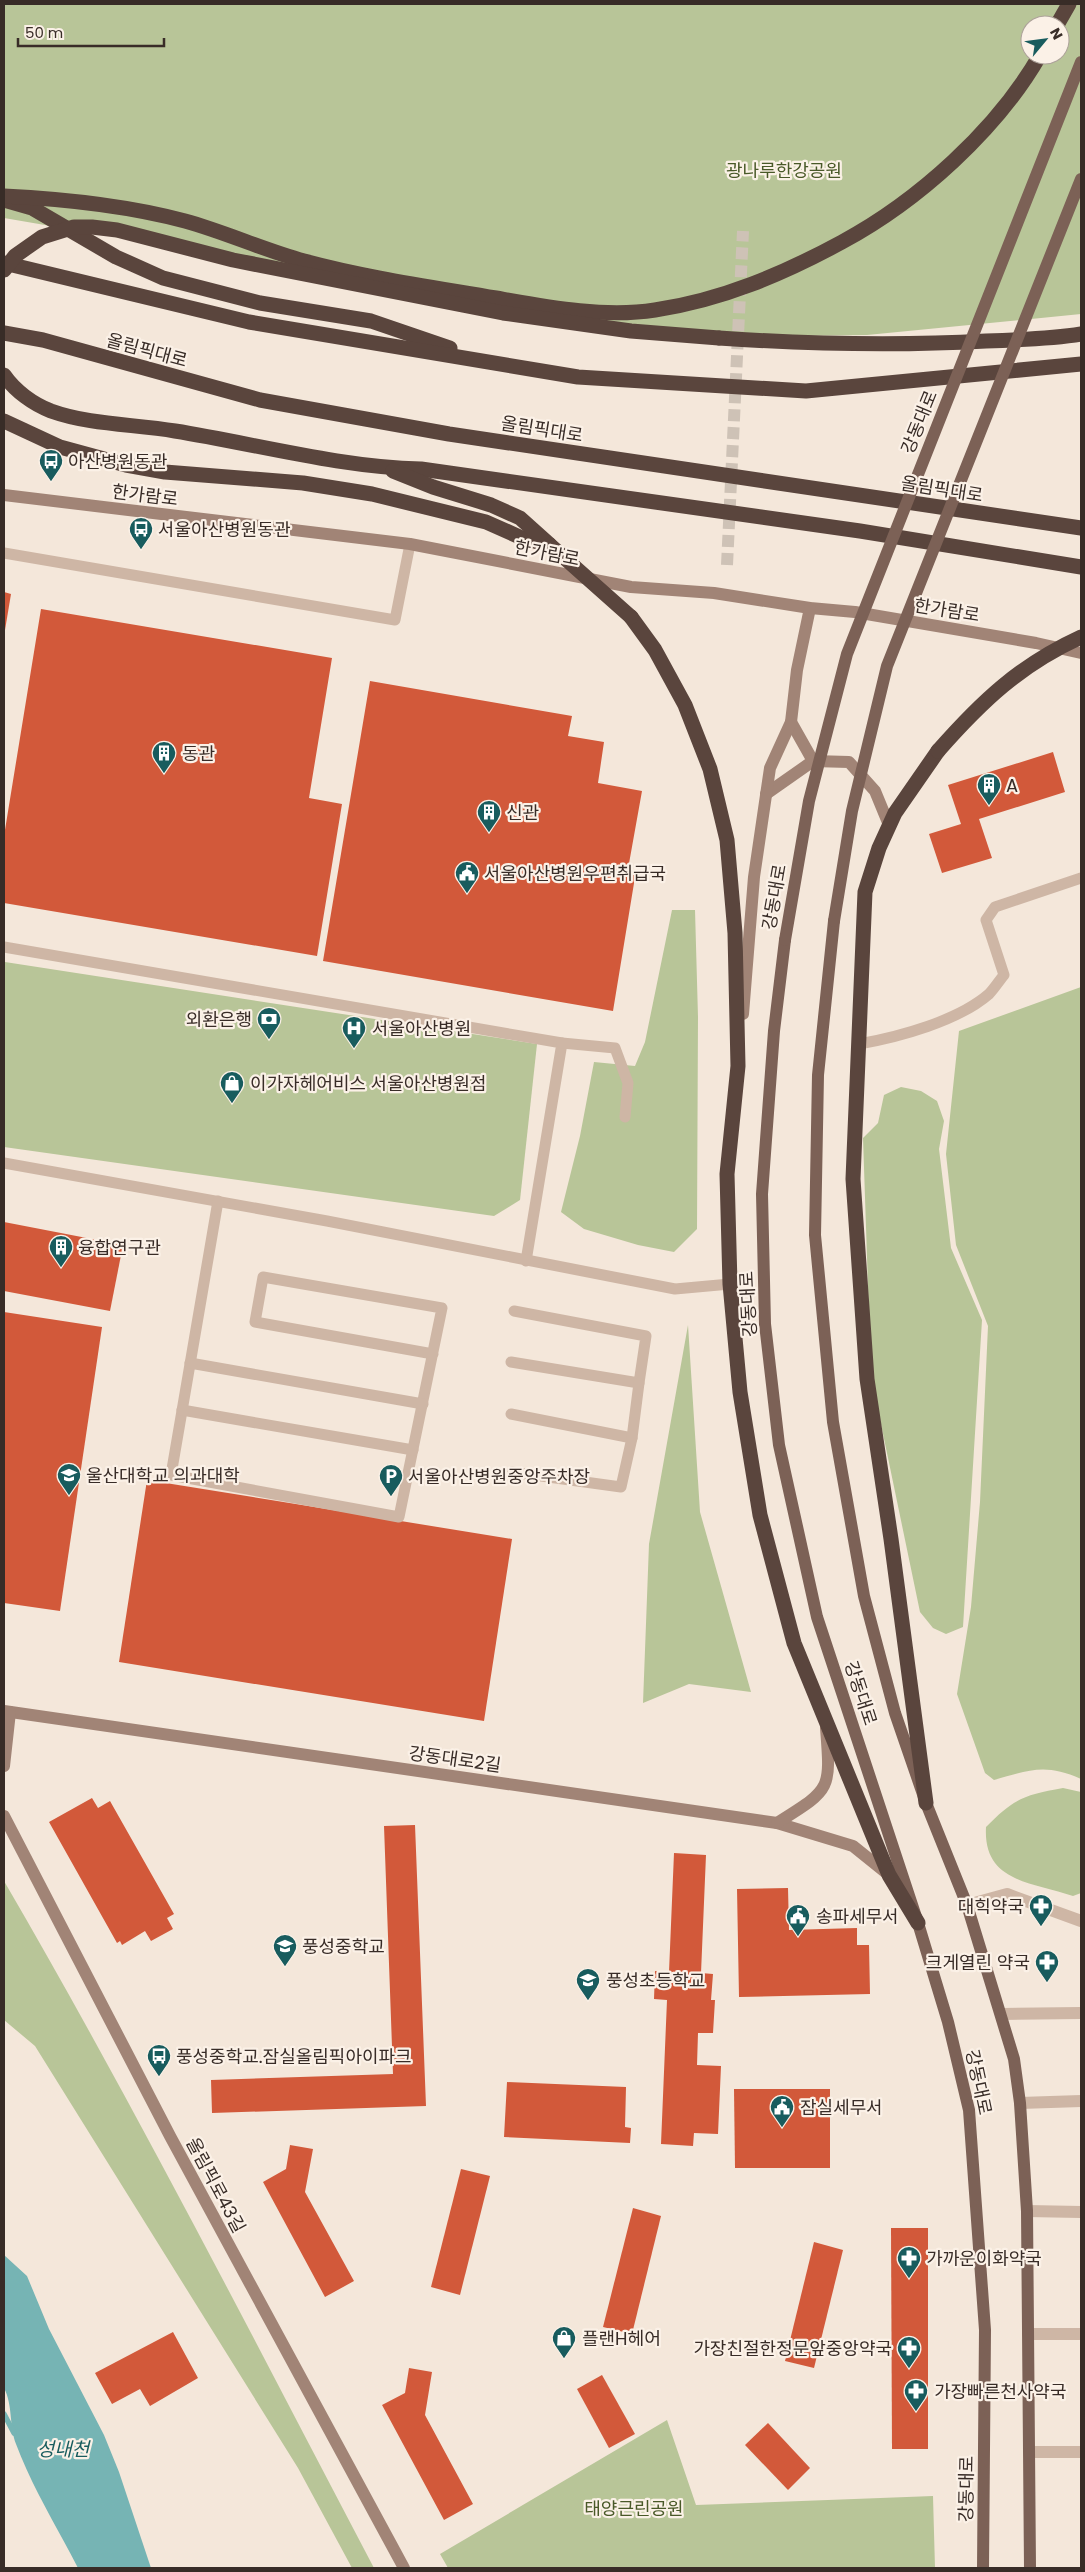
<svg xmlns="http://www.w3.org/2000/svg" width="1085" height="2572" viewBox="0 0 1085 2572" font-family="Poppins,'Noto Sans KR',sans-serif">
<rect width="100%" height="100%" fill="#f4e7da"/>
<!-- green -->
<g fill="#b8c598" fill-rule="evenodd">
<path d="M 4,4 L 1081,4 L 1081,314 L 867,335 L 714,337 L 550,318 L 150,243 L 4,218 ZM 1030,25 L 1060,25 L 1060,55 L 1030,55 Z"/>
<polygon points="672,910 695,910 698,1017 697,1229 674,1252 638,1245 584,1229 561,1212 580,1136 594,1062 635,1066 645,1042"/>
<polygon points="5,962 537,1044 520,1200 494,1216 4,1147"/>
<path d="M 1081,987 L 1081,1779 C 1045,1763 1030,1770 994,1780 L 985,1773 L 957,1694 L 971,1607 L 980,1502 L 988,1326 L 956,1245 L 946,1154 L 959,1031 Z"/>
<polygon points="901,1087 921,1091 937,1101 944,1121 939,1149 951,1248 982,1320 963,1627 946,1634 933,1628 920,1612 871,1376 863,1138 878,1123 884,1095"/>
<polygon points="688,1325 700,1512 751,1692 689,1684 643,1703 649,1544"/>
<path d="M 1063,1788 L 1081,1792 L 1081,1893 L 1073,1896 C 1031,1882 983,1882 986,1827 C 1014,1798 1025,1795 1063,1788 Z"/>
<path d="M 4,1881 C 135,2106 253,2338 374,2568 L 352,2568 L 298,2468 L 35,2046 L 4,2020 Z"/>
<polygon points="667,2420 696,2505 933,2496 935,2568 448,2568 440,2554"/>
</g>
<!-- water -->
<path fill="#76b4b4" d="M 4,2255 L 27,2276 L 49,2329 L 104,2435 L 119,2472 L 151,2568 L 78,2568 C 57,2527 32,2487 16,2444 C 9,2426 13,2405 4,2388 Z"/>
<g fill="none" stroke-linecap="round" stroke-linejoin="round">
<!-- stream -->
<polyline stroke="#76b4b4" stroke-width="5.5" points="4,2414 14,2433"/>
</g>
<!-- building -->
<g fill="#d2593a">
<polygon points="4,592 11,594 5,630 4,630"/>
<polygon points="41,609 332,658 309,798 342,804 317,956 4,903 4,836"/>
<polygon points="370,681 572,716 568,736 604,742 598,783 642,791 628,869 636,871 613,1011 323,961"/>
<polygon points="1053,752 1065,792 979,819 992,858 942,873 929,834 961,824 948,785"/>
<polygon points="4,1222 123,1245 110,1311 4,1291"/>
<polygon points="4,1312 102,1327 60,1611 4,1603"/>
<polygon points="147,1480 512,1539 484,1721 119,1662"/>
<polygon points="92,1798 98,1808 110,1801 174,1914 167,1918 173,1929 151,1941 145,1931 122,1945 120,1941 117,1943 49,1822"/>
<polygon points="415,1825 426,2106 212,2113 211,2080 393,2074 384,1826"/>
<polygon points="674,1853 706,1855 701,1973 713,1974 711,2000 715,2000 713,2033 698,2033 697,2065 721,2066 718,2134 694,2133 693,2146 661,2144 667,2000 654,1999 655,1971 669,1972"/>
<polygon points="788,1888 789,1930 857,1928 857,1945 869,1945 870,1994 739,1997 737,1889"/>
<polygon points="507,2082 626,2087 625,2127 631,2128 630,2143 504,2137"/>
<polygon points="734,2089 830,2089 830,2168 735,2168"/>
<polygon points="290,2145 313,2149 305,2192 354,2281 325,2297 263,2182 286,2169"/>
<polygon points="461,2169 490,2176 460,2295 431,2287"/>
<polygon points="633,2208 661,2216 632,2334 603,2327"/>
<polygon points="891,2228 928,2228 928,2449 892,2449"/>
<polygon points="814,2242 843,2250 814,2368 785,2361"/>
<polygon points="173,2332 198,2378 150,2406 140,2389 112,2404 95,2373"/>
<polygon points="409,2368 432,2372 425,2415 473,2504 444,2520 382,2405 405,2393"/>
<polygon points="602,2375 635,2434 609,2448 577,2389"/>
<polygon points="768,2423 810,2468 788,2490 745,2445"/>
</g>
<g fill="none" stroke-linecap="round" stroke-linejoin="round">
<!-- street-tunnel -->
<polyline stroke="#cec2b6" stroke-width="12" stroke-dasharray="12 6" stroke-linecap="butt" points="727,565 743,231"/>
<!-- lane -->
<g stroke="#ceb6a5" stroke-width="11">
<polyline points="4,553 395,620 410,544"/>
<polyline points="4,947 562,1043 526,1261"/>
<polyline points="562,1043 615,1048 628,1083 625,1117"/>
<path d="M 859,1044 C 899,1037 958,1021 989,994 C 994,989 999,981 1004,975 L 986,920 L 995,907 L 1081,878"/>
<polyline points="4,1163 327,1221 675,1289 730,1284"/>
<polyline points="218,1201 171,1475 399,1517 442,1308 263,1277 255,1322 433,1354"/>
<polyline points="511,1362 639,1383 646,1336 514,1311"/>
<polyline points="190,1363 423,1404"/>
<polyline points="182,1410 413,1450"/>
<polyline points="511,1414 632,1438 621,1487 512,1472"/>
<polyline points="632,1438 639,1383"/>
</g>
<!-- street -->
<g stroke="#ceb6a5" stroke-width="12">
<polyline points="967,1905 1007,1894 1081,1921"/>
<polyline points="1002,2014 1081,2013"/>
<polyline points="1020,2103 1081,2101"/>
<polyline points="1027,2211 1081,2212"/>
<polyline points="1028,2334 1081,2334"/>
<polyline points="1029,2452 1081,2452"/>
</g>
<!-- secondary -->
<g stroke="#a18476" stroke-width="12">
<polyline points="4,495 410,544 631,587 714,593 810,608 855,612 1036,643 1081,653"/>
<polyline points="791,722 813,761"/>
<polyline points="766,794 813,761 849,762 875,791 889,825"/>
<polyline points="743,1014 754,877 770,768 791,722 797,670 810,608"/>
<polyline points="4,1711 777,1823 853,1846 889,1875"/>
<polyline points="4,1766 10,1712"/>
<polyline points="4,1816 170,2136 404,2568"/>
<path d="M 777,1823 C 831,1789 831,1791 826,1728"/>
</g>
<!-- primary -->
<g stroke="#7c6156" stroke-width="12">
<polyline points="834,921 818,1075 815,1235 833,1422 864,1596 895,1713 926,1803 967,1905 1014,2059 1020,2103 1027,2211 1030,2568"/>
<polyline points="785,940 774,1031 762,1194 765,1324 779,1445 817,1617 918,1923 948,2022 969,2110 985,2330 983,2568"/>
</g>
<!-- highway -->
<g stroke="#5a453d" stroke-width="15">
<polyline points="1057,25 1069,4"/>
<polyline points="4,200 32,208 116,257 163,278 260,303 371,321 450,348"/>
<polyline points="4,263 249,322 578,377 806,391 1081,364"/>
<polyline points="4,333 43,340 260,400 449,434 1081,528"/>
<path d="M 719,338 C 808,344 897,346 986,341 C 1018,340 1050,339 1081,334"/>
<path d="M 4,375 C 15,391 33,404 51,411 C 90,425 134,424 175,431 C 256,444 339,467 421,469 L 860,531 L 1081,567"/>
<polyline points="4,421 60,447 126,465 165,472 303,483 372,494 486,522 522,538 550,545"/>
<polyline points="393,471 433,487 491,505 520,518 549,544"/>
<polyline points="631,617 655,650 685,705 710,769 727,840 735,933 738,1066 727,1174 730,1284 740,1392 760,1515 794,1643 889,1875 918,1923"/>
<polyline points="926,1803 891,1539 867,1379 853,1179 865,892 879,848 895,813 938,751"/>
</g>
<!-- primary-bridge -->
<g stroke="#7c6156" stroke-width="12">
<polyline points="834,921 852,811 887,666 1081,179"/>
<polyline points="785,940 809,801 847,654 1081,62"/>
</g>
<!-- highway-bridge -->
<g stroke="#5a453d" stroke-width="15">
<path d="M 4,196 C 65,199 125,205 185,221 C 225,232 264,250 304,261 C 367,278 432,287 496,298 C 547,307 604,318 655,310 C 722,300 783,274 842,242 C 918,201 997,130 1040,55"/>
<polyline points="4,270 15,256 42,237 74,227 92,227 117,230 233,260 503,313 631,331 719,338"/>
<polyline points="550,545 631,617"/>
<path d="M 938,751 C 982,701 1020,665 1081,637"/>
</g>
</g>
<!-- icons -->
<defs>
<g id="bus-pin" transform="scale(1.25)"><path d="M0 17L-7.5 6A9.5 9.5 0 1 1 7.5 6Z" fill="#185c5e" stroke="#fbf1e7"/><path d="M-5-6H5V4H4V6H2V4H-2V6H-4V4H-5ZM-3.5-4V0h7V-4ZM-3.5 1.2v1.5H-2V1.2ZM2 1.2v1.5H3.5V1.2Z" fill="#fff"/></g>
<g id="building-pin" transform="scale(1.25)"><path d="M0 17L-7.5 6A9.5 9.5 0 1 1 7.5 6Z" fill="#185c5e" stroke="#fbf1e7"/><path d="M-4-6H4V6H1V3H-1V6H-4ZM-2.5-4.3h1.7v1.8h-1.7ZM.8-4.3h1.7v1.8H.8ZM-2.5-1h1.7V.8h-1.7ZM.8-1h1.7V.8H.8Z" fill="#fff"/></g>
<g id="civic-pin" transform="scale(1.25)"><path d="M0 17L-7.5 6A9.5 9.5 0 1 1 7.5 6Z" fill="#185c5e" stroke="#fbf1e7"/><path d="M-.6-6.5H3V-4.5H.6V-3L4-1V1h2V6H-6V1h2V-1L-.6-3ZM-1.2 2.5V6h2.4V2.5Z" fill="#fff"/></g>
<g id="bank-pin" transform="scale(1.25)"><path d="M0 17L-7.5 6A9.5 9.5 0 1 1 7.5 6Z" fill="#185c5e" stroke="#fbf1e7"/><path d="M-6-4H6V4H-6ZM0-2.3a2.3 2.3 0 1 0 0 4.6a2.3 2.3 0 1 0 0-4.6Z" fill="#fff"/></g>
<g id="hospital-pin" transform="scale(1.25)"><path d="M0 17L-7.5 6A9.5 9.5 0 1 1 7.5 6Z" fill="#185c5e" stroke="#fbf1e7"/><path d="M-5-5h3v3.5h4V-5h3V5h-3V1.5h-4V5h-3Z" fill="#fff"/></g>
<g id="shop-pin" transform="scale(1.25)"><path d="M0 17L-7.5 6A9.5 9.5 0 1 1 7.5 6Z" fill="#185c5e" stroke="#fbf1e7"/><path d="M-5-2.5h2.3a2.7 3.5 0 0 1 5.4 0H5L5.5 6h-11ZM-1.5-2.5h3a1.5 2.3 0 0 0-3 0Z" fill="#fff"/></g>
<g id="university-pin" transform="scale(1.25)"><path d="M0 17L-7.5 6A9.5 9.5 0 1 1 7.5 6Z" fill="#185c5e" stroke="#fbf1e7"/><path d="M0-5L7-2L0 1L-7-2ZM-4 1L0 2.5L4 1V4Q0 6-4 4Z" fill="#fff"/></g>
<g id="parking-pin" transform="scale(1.25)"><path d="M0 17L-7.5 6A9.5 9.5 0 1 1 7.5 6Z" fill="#185c5e" stroke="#fbf1e7"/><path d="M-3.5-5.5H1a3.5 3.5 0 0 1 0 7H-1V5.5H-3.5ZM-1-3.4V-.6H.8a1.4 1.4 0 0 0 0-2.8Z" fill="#fff"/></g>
<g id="pharmacy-pin" transform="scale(1.25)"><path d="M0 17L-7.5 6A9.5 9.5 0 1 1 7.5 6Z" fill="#185c5e" stroke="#fbf1e7"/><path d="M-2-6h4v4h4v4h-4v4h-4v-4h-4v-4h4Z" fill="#fff"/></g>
<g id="school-pin" transform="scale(1.25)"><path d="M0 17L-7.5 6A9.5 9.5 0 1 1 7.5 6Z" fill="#185c5e" stroke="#fbf1e7"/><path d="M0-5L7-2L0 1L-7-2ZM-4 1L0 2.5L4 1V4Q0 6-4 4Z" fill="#fff"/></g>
</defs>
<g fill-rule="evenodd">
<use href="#bus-pin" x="51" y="461"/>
<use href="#bus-pin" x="141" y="529"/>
<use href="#building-pin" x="164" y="753"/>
<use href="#building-pin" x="989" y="785"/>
<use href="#building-pin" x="489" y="812"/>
<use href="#civic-pin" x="467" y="873"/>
<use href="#bank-pin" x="269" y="1019"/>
<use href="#hospital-pin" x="354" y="1028"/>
<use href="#shop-pin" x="232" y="1083"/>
<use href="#building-pin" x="61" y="1247"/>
<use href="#university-pin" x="69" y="1475"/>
<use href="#parking-pin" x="391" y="1476"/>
<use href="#pharmacy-pin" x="1041" y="1906"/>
<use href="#civic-pin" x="798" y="1916"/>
<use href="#school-pin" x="285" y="1946"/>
<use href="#pharmacy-pin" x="1047" y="1962"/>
<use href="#school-pin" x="588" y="1980"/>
<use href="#bus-pin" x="159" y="2056"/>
<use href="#civic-pin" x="782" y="2107"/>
<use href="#pharmacy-pin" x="909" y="2258"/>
<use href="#shop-pin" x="564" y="2338"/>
<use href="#pharmacy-pin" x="909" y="2348"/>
<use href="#pharmacy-pin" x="916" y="2391"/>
</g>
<g text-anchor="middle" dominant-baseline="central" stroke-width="4.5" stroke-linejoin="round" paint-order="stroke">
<!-- park labels -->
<g font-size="18" fill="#495928" stroke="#fbf1e7">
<text x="784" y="170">광나루한강공원</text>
<text x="634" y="2508">태양근린공원</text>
</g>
<!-- street labels -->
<g font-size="18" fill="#382c27" stroke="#fbf1e7">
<text transform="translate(147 350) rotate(15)">올림픽대로</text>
<text transform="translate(919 422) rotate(-68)">강동대로</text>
<text transform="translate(542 429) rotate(9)">올림픽대로</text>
<text transform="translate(942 489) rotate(9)">올림픽대로</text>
<text transform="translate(145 495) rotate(7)">한가람로</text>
<text transform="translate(547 553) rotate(11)">한가람로</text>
<text transform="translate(947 610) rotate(9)">한가람로</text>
<text transform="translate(774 897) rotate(-80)">강동대로</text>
<text transform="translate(748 1304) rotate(-93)">강동대로</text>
<text transform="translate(861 1693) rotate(72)">강동대로</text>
<text transform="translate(455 1759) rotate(8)">강동대로2길</text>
<text transform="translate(979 2082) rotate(78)">강동대로</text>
<text transform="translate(216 2185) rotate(62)">올림픽로43길</text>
<text transform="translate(966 2489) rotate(-89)">강동대로</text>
</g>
<!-- poi labels -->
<g font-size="18" fill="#382c27" stroke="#fbf1e7" text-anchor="start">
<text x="68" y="461">아산병원동관</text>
<text x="158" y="529">서울아산병원동관</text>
<text x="182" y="753">동관</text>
<text x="1006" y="785">A</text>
<text x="506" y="812">신관</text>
<text x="484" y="873">서울아산병원우편취급국</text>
<text x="252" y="1019" text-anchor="end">외환은행</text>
<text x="372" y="1028">서울아산병원</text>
<text x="250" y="1083">이가자헤어비스 서울아산병원점</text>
<text x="78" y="1247">융합연구관</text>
<text x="86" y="1475">울산대학교 의과대학</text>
<text x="408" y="1476">서울아산병원중앙주차장</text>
<text x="1024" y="1906" text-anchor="end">대힉약국</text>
<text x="816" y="1916">송파세무서</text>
<text x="302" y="1946">풍성중학교</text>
<text x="1030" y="1962" text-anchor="end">크게열린 약국</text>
<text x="606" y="1980">풍성초등학교</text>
<text x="176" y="2056">풍성중학교.잠실올림픽아이파크</text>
<text x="800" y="2107">잠실세무서</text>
<text x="926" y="2258">가까운이화약국</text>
<text x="582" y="2338">플랜H헤어</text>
<text x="892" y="2348" text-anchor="end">가장친절한정문앞중앙약국</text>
<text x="934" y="2391">가장빠른천사약국</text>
</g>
<!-- water labels -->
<g font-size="19" font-style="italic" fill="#185c5e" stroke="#fbf1e7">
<text x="63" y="2449">성내천</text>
</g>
</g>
<!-- border -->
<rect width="1085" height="2572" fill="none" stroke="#382c27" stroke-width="10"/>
<!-- north arrow -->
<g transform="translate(1045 40) rotate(61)"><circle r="24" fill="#fbf1e7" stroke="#ada29a"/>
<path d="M0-4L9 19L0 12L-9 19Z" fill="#185c5e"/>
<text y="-8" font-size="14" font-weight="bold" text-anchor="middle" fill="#382c27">N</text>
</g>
<!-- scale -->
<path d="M18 38v8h146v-8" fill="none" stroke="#382c27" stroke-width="2.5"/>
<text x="25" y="38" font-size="15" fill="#382c27" stroke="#fbf1e7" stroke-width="4" paint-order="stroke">50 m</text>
</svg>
